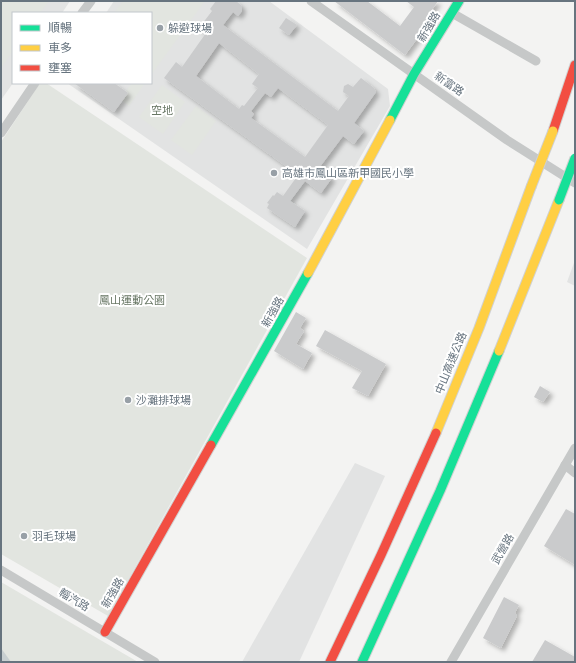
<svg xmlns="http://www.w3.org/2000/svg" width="576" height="663" viewBox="0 0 576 663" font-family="Roboto,'Noto Sans TC',sans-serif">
<defs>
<filter id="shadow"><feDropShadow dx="3.5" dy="3.5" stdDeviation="2" flood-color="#0004"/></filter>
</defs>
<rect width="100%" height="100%" fill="#f3f3f2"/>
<!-- built -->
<g fill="#e2e3e3">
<polygon points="1,1 70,1 62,13 13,13 13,83 1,100"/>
<polygon points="114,1 269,1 388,89 390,106 307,249 67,83 151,83 151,13 106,13"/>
<polygon points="575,260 575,286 567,282"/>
<polygon points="355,463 385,476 299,662 242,662"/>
</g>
<!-- green -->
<g fill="#e2e5e0">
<polygon points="1,1 49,1 40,13 13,13 13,51 1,68"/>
<polygon points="123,1 205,1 151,75 151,13 114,13"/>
<polygon points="40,83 46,83 307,258 108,616 1,554 1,142"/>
<polygon points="132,83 145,83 129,106 120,99"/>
<polygon points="162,85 185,102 163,134 139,117"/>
<polygon points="196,106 216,121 192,155 171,140"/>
<polygon points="1,582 138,662 1,662"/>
</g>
<!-- water -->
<polygon fill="#c8cfd1" points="1,648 11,662 1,662"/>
<!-- building -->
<g fill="#cacbcc" fill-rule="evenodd" filter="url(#shadow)">
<path d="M 216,1 L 236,1 L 242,6 L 242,11 L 238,16 L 233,12 L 223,25 L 338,111 L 349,96 L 343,92 L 344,86 L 348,84 L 353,87 L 361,78 L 374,88 L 376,92 L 354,123 L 364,131 L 354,144 L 343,136 L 319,168 L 332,178 L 321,193 L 305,181 L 290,201 L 305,211 L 295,227 L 267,208 L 269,204 L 267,203 L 273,195 L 274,196 L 277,192 L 283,196 L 298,175 L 164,78 L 176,62 L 182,67 L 206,33 L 199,28 L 212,11 L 210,9 ZM 219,43 L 259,74 L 252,84 L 258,88 L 244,106 L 242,105 L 239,109 L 196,76 ZM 278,88 L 328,125 L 305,157 L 251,118 L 254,114 L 251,111 L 265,93 L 271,97 Z"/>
<polygon points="334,1 367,1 400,26 414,7 406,1 438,1 427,17 431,20 405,55"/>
<polygon points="286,18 297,25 289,35 279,28"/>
<polygon points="74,83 114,83 128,93 114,112"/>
<polygon points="296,312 306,318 300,328 304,331 296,344 312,353 303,369 274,351"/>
<polygon points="325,330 386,364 368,396 352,388 362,371 316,346"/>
<polygon points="540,386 550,392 543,402 534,397"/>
<polygon points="566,509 575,514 575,565 544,546"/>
<polygon points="504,597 519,605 515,613 517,616 501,648 483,638"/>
<polygon points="545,640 575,657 575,662 532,662"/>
</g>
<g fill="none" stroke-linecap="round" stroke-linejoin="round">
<!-- fast casing -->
<g stroke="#d0d1d1" stroke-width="11">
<g id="fast">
<polyline points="390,120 414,74 459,1"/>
<polyline points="211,445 308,273"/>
<polyline points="362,662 440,491 499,351"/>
</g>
</g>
<!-- slow casing -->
<g stroke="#d0d1d1" stroke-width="11">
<g id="slow">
<polyline points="308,273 390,120"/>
<polyline points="499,351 559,200"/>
<polyline points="436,433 479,328 531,187"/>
</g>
</g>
<!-- jam casing -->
<g stroke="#d0d1d1" stroke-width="11">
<g id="jam">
<polyline points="553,131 575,65"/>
<polyline points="105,632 211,445"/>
<polyline points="330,662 381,555 436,433"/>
</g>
</g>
<!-- street -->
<g stroke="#c6c8c8" stroke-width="9">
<polyline points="311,1 507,140 575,183"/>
<polyline points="82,13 91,1"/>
<polyline points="452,13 536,61"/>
<polyline points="1,133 35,83"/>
<polyline points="565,465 575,473"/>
<polyline points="1,570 155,662"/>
<polyline points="451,662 575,448"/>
</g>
<!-- fast -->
<use href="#fast" stroke="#16e098" stroke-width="9"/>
<!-- slow -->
<use href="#slow" stroke="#ffcf43" stroke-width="9"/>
<!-- jam -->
<use href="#jam" stroke="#f24e42" stroke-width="9"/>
<!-- fast-bridge casing -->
<g stroke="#cfd0d0" stroke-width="11" stroke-linecap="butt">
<polyline id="fast-bridge" points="559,200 575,158"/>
</g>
<!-- slow-bridge casing -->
<g stroke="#cfd0d0" stroke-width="11" stroke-linecap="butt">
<polyline id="slow-bridge" points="531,187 553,131"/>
</g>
<!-- fast-bridge -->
<use href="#fast-bridge" stroke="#16e098" stroke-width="9"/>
<!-- slow-bridge -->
<use href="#slow-bridge" stroke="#ffcf43" stroke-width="9"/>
</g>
<!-- markers -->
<g fill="#98a0a7" stroke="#fff" stroke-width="1.5">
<circle cx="160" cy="28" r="4"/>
<circle cx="274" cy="173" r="4"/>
<circle cx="128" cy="400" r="4"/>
<circle cx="24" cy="536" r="4"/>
</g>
<g text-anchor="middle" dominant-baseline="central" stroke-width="4" stroke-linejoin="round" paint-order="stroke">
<!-- street labels -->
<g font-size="11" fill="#67747f" stroke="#fff">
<text transform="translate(429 27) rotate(-59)">新強路</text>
<text transform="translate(449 84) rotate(35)">新富路</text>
<text transform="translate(273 312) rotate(-61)">新強路</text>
<text transform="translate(451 363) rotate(-68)">中山高速公路</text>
<text transform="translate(503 549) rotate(-60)">武營路</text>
<text transform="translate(113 593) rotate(-60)">新強路</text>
<text transform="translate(74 600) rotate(31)">輜汽路</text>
</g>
<!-- poi labels -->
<g font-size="11" fill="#67747f" stroke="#fff" text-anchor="start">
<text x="168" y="28">躲避球場</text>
<text x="282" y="173">高雄市鳳山區新甲國民小學</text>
<text x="136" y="400">沙灘排球場</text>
<text x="32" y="536">羽毛球場</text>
</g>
<!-- park labels -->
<g font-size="11" fill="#687765" stroke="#fff">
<text x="162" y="110">空地</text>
<text x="132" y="300">鳳山運動公園</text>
</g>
</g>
<!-- border -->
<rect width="576" height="663" fill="none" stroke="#67747f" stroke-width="4"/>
<!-- legend -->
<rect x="12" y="12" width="140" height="72" fill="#ffffff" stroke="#c2c7cc"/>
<rect x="20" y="25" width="20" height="6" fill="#16e098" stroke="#c2c7cc"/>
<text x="48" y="32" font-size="12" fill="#67747f">順暢</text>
<rect x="20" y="45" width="20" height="6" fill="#ffcf43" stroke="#c2c7cc"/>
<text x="48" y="52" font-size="12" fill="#67747f">車多</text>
<rect x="20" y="65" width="20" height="6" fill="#f24e42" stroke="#c2c7cc"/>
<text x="48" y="72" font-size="12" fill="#67747f">壅塞</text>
</svg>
